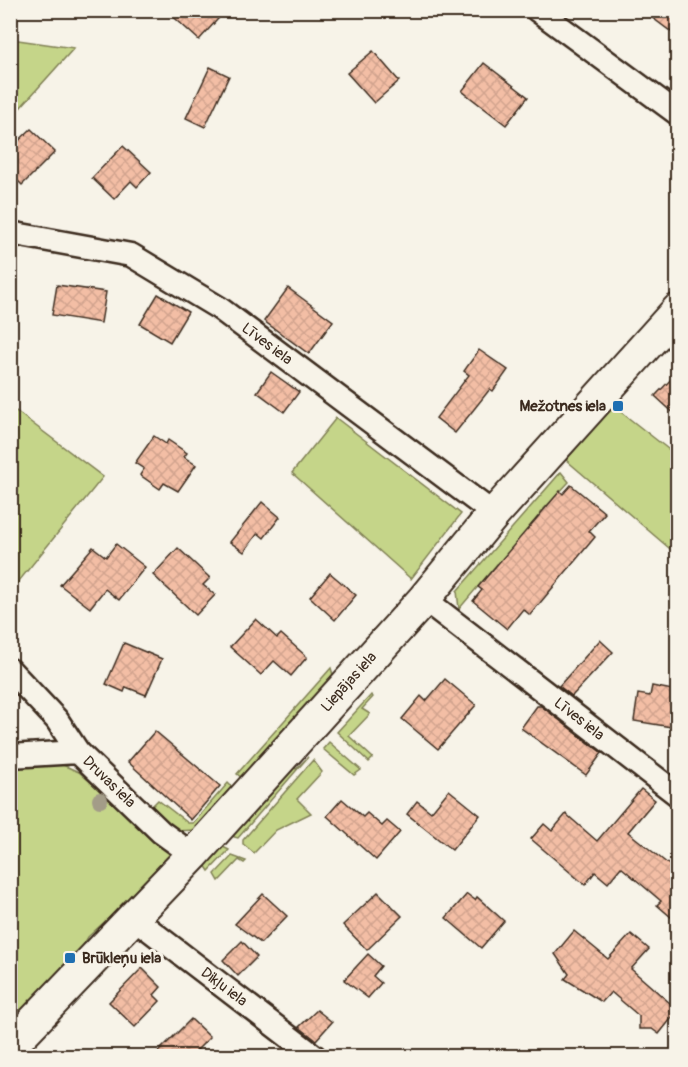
<svg xmlns="http://www.w3.org/2000/svg" width="688" height="1067" viewBox="0 0 688 1067" font-family="Pangolin,sans-serif">
<defs>
<pattern id="building-cross-hatch" width="8" height="8" patternUnits="userSpaceOnUse" patternTransform="scale(1.5)"><rect width="8" height="8" fill="#f3bea5"/><path d="M0 0l8 8M0 8l8-8" fill="none" stroke="#d1a38e"/></pattern>
</defs>
<rect width="100%" height="100%" fill="#f7f3e8"/>
<filter id="ink" filterUnits="userSpaceOnUse"><feTurbulence type="fractalNoise" baseFrequency=".0167" numOctaves="2"/><feDisplacementMap in="SourceGraphic" scale="12" xChannelSelector="R" yChannelSelector="G"/><feConvolveMatrix kernelMatrix="1 2 1 2 8 2 1 2 1" color-interpolation-filters="sRGB"/></filter>
<g filter="url(#ink)">
<!-- green -->
<g fill="#c5d589" stroke="#808054" stroke-width="1.5">
<polygon points="11,39 74,48 11,118 10,39"/>
<polygon points="612,405 677,456 676,554 566,460"/>
<polygon points="16,411 103,477 11,591 10,417"/>
<polygon points="336,418 461,514 411,579 292,473"/>
<path d="M 561,472 L 569,482 L 540,513 L 543,517 C 525,532 512,546 501,567 L 497,564 L 459,609 L 457,591 Z"/>
<polygon points="331,668 334,678 242,778 237,774"/>
<polygon points="371,695 373,697 362,709 370,714 349,736 373,758 369,762 337,732"/>
<polygon points="329,742 361,770 354,775 323,749"/>
<polygon points="308,757 238,838 234,837 233,832 292,765 296,769"/>
<polygon points="313,760 322,772 297,799 311,813 276,830 254,853 243,844 243,840"/>
<polygon points="58,763 79,772 172,854 169,863 88,937 72,964 11,1029 11,1001 16,1000 10,955 11,765"/>
<polygon points="228,783 233,788 196,830 173,831 151,807 158,800 188,823 193,823"/>
<polygon points="223,847 229,850 209,871 205,865"/>
<polygon points="232,856 246,861 244,863 239,860 219,881 215,874"/>
</g>
<!-- building -->
<g fill="url(#building-cross-hatch)" stroke="#3b2a1e" stroke-width="1.5">
<polygon points="166,10 226,10 199,40"/>
<polygon points="642,10 678,10 678,37"/>
<polygon points="373,51 399,81 374,103 347,73"/>
<polygon points="484,63 528,97 506,125 462,91"/>
<polygon points="210,67 229,76 205,127 186,118"/>
<polygon points="31,129 55,152 22,185 10,173 10,149"/>
<polygon points="123,146 151,172 137,187 131,181 114,199 92,178"/>
<polygon points="57,285 106,292 101,323 52,315"/>
<polygon points="288,288 333,321 309,354 264,321"/>
<polygon points="158,294 188,312 170,342 140,324"/>
<polygon points="479,350 508,370 493,391 490,389 455,433 436,418 469,375 464,371"/>
<polygon points="271,372 299,392 284,412 257,392"/>
<polygon points="678,372 678,417 655,396"/>
<polygon points="154,436 166,444 168,440 187,453 184,457 196,465 178,491 164,483 160,489 140,475 144,469 135,463"/>
<polygon points="571,485 605,513 589,531 595,537 530,615 523,609 507,629 473,601 482,590 478,587 560,491 563,494"/>
<polygon points="262,502 280,517 264,538 258,533 244,552 230,542"/>
<polygon points="116,544 145,567 119,600 105,589 90,608 60,585 93,547 106,557"/>
<polygon points="178,548 210,578 203,585 215,595 196,615 153,575"/>
<polygon points="330,573 356,595 335,620 310,597"/>
<polygon points="256,619 277,638 281,634 307,657 291,676 274,661 261,675 230,647"/>
<polygon points="600,640 613,652 572,696 559,686"/>
<polygon points="124,643 162,659 146,695 126,687 124,692 106,684"/>
<polygon points="445,679 476,705 438,749 402,719 421,696 426,701"/>
<polygon points="652,686 678,691 678,728 634,721 638,694 650,696"/>
<polygon points="537,706 541,706 602,753 586,775 521,728"/>
<polygon points="155,731 220,786 191,820 128,762"/>
<polygon points="641,789 655,800 628,832 678,872 678,923 657,905 661,901 621,867 608,883 595,872 585,885 531,839 544,824 552,831 566,814 597,841"/>
<polygon points="449,790 480,815 452,850 407,814 417,801 431,812"/>
<polygon points="342,799 363,817 367,813 382,826 387,821 400,832 376,860 327,816"/>
<polygon points="378,892 402,916 367,950 343,925"/>
<polygon points="263,894 287,916 261,943 235,924"/>
<polygon points="467,894 475,900 477,897 504,921 481,948 446,918"/>
<polygon points="574,931 608,959 631,934 649,949 631,969 678,1010 659,1034 652,1029 639,1029 639,1016 611,992 602,1002 565,979 569,974 555,954"/>
<polygon points="242,941 257,957 238,976 223,960"/>
<polygon points="368,954 381,966 373,976 381,983 368,998 344,980"/>
<polygon points="142,968 161,987 154,995 160,1001 135,1027 109,1002"/>
<polygon points="317,1010 332,1022 316,1040 299,1027"/>
<polygon points="191,1019 210,1037 191,1056 154,1056"/>
</g>
<g fill="none" stroke-linecap="round" stroke-linejoin="round">
<!-- street casing -->
<g stroke="#3b2a1e" stroke-width="27">
<g id="street">
<polyline points="537,10 678,114"/>
<polyline points="10,233 131,255 219,308 494,514"/>
<polyline points="424,599 678,795"/>
<polyline points="10,670 57,720 78,752"/>
<polyline points="10,756 78,752 161,832 193,855"/>
<polyline points="134,918 314,1056"/>
</g>
</g>
<!-- secondary casing -->
<g stroke="#3b2a1e" stroke-width="36">
<polyline id="secondary" points="10,1046 193,855 424,599 494,514 678,310"/>
</g>
<!-- street -->
<use href="#street" stroke="#f7f3e8" stroke-width="22"/>
<!-- secondary -->
<use href="#secondary" stroke="#f7f3e8" stroke-width="32"/>
</g>
<!-- trees -->
<circle fill="#a39c88" cx="100" cy="800" r="8"/>
</g>
<!-- markers -->
<g fill="#1f6fb2" stroke="#f7f3e8" stroke-width="2">
<rect x="612" y="400" width="12" height="12" rx="3"/>
<rect x="64" y="952" width="12" height="12" rx="3"/>
</g>
<g text-anchor="middle" dominant-baseline="central" stroke-width="6" stroke-linejoin="round" paint-order="stroke">
<!-- street labels -->
<g font-size="15" fill="#3b2a1e" stroke="#f7f3e8">
<text transform="translate(267 344) rotate(37)">Līves iela</text>
<text transform="translate(349 682) rotate(-48)">Liepājas iela</text>
<text transform="translate(579 719) rotate(38)">Līves iela</text>
<text transform="translate(109 782) rotate(44)">Druvas iela</text>
<text transform="translate(224 987) rotate(37)">Dikļu iela</text>
</g>
<!-- poi labels -->
<g font-size="15" font-weight="bold" fill="#3b2a1e" stroke="#f7f3e8" text-anchor="end">
<text x="606" y="406">Mežotnes iela</text>
<text x="82" y="958" text-anchor="start">Brūkleņu iela</text>
</g>
</g>
<!-- margin -->
<rect width="688" height="1067" fill="none" stroke="#f7f3e8" stroke-width="36"/>
<rect x="18" y="18" width="652" height="1031" fill="none" stroke="#3b2a1e" stroke-width="2" filter="url(#ink)"/>
</svg>
